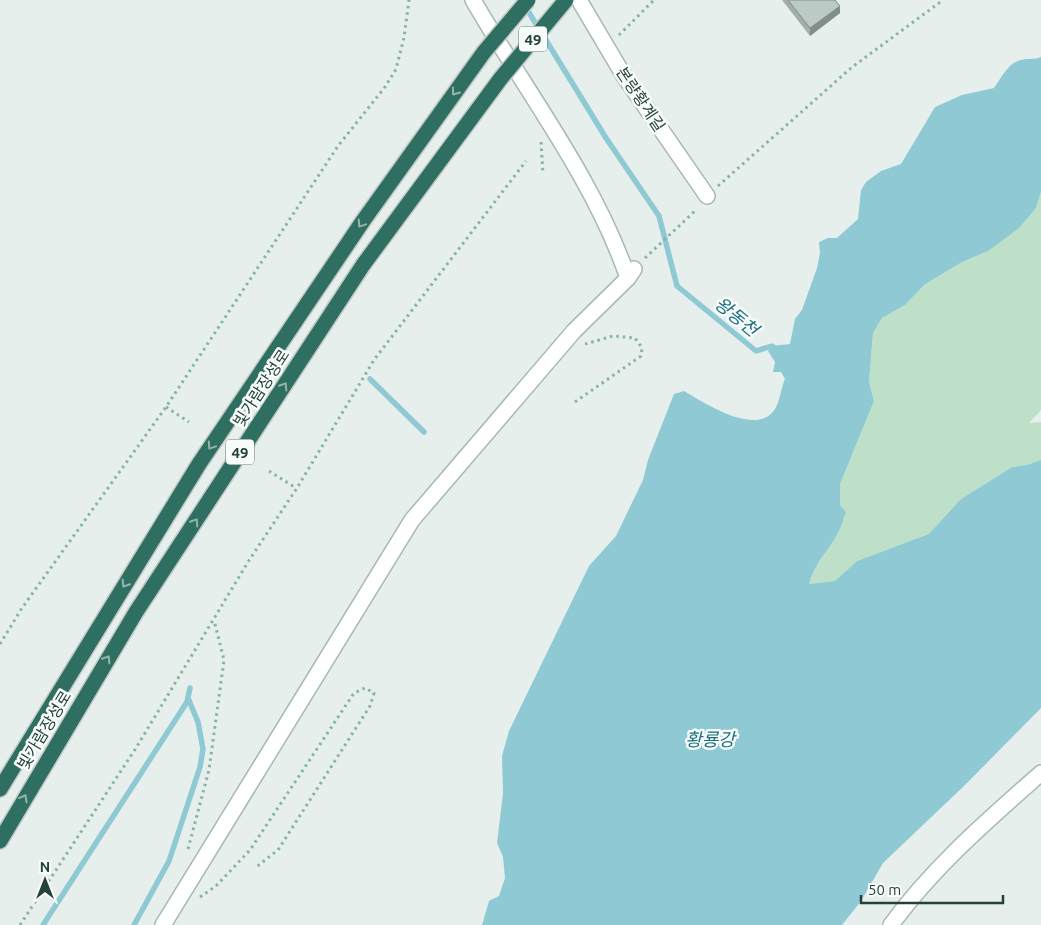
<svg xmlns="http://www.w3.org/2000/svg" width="1041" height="925" viewBox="0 0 1041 925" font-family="Ubuntu,'Noto Sans KR',sans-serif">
<rect width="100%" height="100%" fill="#e6efeb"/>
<!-- green -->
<path fill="#bfe0c8" d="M 1041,192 L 1041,410 L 1029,423 L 1041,422 L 1041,460 L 1027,465 L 1012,467 L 961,499 L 930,534 L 857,561 L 835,581 L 809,584 C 813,566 828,552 837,535 C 841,528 843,520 846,512 L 840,505 L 840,484 L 874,401 L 869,382 L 873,333 L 882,318 L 905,305 L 924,285 L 962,262 L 988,251 L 1036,208 Z"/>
<!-- water -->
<path fill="#8ec9d4" d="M 1041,57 L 1041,192 L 1036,208 L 1019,228 L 988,251 L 962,262 L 924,285 L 905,305 L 882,318 L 873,333 L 869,382 L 874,401 L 840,484 L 840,505 L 846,512 C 843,520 841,528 837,535 C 828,551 813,566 809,584 L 835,581 L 857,561 L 929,534 L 961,499 L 1012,467 L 1027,465 L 1041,460 L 1041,708 L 965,785 L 883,863 L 861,901 L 842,925 L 482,925 L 489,901 L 499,896 L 505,878 L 503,857 L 497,843 L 503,793 L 502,756 L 509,731 L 589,566 L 616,536 L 643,480 L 648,460 L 674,394 L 684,391 C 703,402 757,438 775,409 C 780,401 781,388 785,379 L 781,372 L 773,372 L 775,362 L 768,351 L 772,346 L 790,344 L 795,319 L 802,310 L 817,268 L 820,253 L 819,242 L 828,238 L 837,238 L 858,219 L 861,190 L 866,182 L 881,171 L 901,164 L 935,107 L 962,95 L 994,88 C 1001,78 1009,62 1021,60 C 1028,58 1034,60 1041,57 Z"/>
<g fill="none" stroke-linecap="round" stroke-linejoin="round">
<!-- stream -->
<g stroke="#8ec9d4" stroke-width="5.5">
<polyline points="525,6 606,138 659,216 677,286 756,351 772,346 777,349"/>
<polyline points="370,379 424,432"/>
<polyline points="43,925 187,702 190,688"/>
<polyline points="134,925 169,861 200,767 203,749 198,722 188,698"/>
</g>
<!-- minor casing -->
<g stroke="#a8b8b2" stroke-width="18">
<g id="minor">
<path d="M 473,0 C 526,92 593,177 628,278"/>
<polyline points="579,0 624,76 707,196"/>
<polyline points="163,925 412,520 574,331 628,278 634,269"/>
<path d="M 891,925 C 933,867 988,820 1041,773"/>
</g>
</g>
<!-- highway casing -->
<g stroke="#c2cac8" stroke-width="18">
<g id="highway">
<polyline points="0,789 199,464 363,221 484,52"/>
<polyline points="0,841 136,612 363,265 501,78"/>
</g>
</g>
<!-- path -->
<g stroke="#86b3a5" stroke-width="3" stroke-dasharray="2.5 4" stroke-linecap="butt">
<polyline points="619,35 654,0"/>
<polyline points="541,142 543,174"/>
<polyline points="718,186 851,68 943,0"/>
<polyline points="645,258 697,209"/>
<polyline points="575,402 641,356 642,348 635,338 613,336 585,344"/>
<polyline points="166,407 189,422"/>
<polyline points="269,471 296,488"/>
<polyline points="0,644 22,608 166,407 338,146 385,87 396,69 404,38 409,0"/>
<polyline points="188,849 209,770 224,660 214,620"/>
<polyline points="200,897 216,886 250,850 354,693 365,688 374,693 370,706 278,850 255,868"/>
<polyline points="20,925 136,748 248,562 297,488 374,360 526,161"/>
</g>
<!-- minor -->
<use href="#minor" stroke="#fff" stroke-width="15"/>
<!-- highway -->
<use href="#highway" stroke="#2f6f62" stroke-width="15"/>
<!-- highway-bridge casing -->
<g stroke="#c2cac8" stroke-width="18" stroke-linecap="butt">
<g id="highway-bridge">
<polyline points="484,52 528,0"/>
<polyline points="501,78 566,0"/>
</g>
</g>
<!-- highway-bridge -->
<use href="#highway-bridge" stroke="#2f6f62" stroke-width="15"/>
</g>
<!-- wall -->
<polygon fill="#a1aea9" points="782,0 835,0 840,13 810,36"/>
<!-- shaded-wall -->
<polygon fill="#838d89" points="840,6 840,13 810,36 810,28"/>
<!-- building -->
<polygon fill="#bbcac4" stroke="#838d89" points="788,0 835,0 840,6 810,28"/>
<!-- one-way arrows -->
<defs><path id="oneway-chevron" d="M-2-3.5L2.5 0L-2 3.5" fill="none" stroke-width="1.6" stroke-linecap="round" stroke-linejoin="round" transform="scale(1.25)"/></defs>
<g stroke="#93b5ae">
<use href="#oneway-chevron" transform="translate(455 92) rotate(126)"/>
<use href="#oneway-chevron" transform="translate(361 224) rotate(124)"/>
<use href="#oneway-chevron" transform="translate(284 386) rotate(-57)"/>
<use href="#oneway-chevron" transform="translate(211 446) rotate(124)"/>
<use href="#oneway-chevron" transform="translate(195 522) rotate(-57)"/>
<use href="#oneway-chevron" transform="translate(125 584) rotate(122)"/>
<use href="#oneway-chevron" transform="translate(107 659) rotate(-58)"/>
<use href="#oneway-chevron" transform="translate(24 798) rotate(-61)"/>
</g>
<g text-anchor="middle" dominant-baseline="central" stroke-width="5" stroke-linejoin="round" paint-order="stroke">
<!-- shield labels -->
<g fill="#f7fbf9" stroke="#637a73" stroke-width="1">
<rect x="519" y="26.5" width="28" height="25" rx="4"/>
<rect x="226" y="439.5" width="28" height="25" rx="4"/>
</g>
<g font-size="15" font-weight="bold" fill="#24423a">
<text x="533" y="39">49</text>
<text x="240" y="452">49</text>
</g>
<!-- street labels -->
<g font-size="16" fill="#24423a" stroke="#f7fbf9">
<text transform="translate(641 99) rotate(56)">본량황계길</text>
<text transform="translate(261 388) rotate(-57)">빛가람장성로</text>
<text transform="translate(44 730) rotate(-59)">빛가람장성로</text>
</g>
<!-- water labels -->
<g font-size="18" font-style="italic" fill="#1c6f80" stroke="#f7fbf9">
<text transform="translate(737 316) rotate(39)">왕동천</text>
<text x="710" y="739">황룡강</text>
</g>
</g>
<!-- north arrow -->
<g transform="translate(45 880)" stroke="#f7fbf9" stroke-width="4" paint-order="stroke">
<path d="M0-4L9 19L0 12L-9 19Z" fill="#24423a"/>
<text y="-8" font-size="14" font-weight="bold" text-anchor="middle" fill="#24423a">N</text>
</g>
<!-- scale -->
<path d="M861 895v8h142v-8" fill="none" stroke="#24423a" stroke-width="2.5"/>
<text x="868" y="895" font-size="15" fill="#24423a" stroke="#f7fbf9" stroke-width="4" paint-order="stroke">50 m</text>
</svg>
